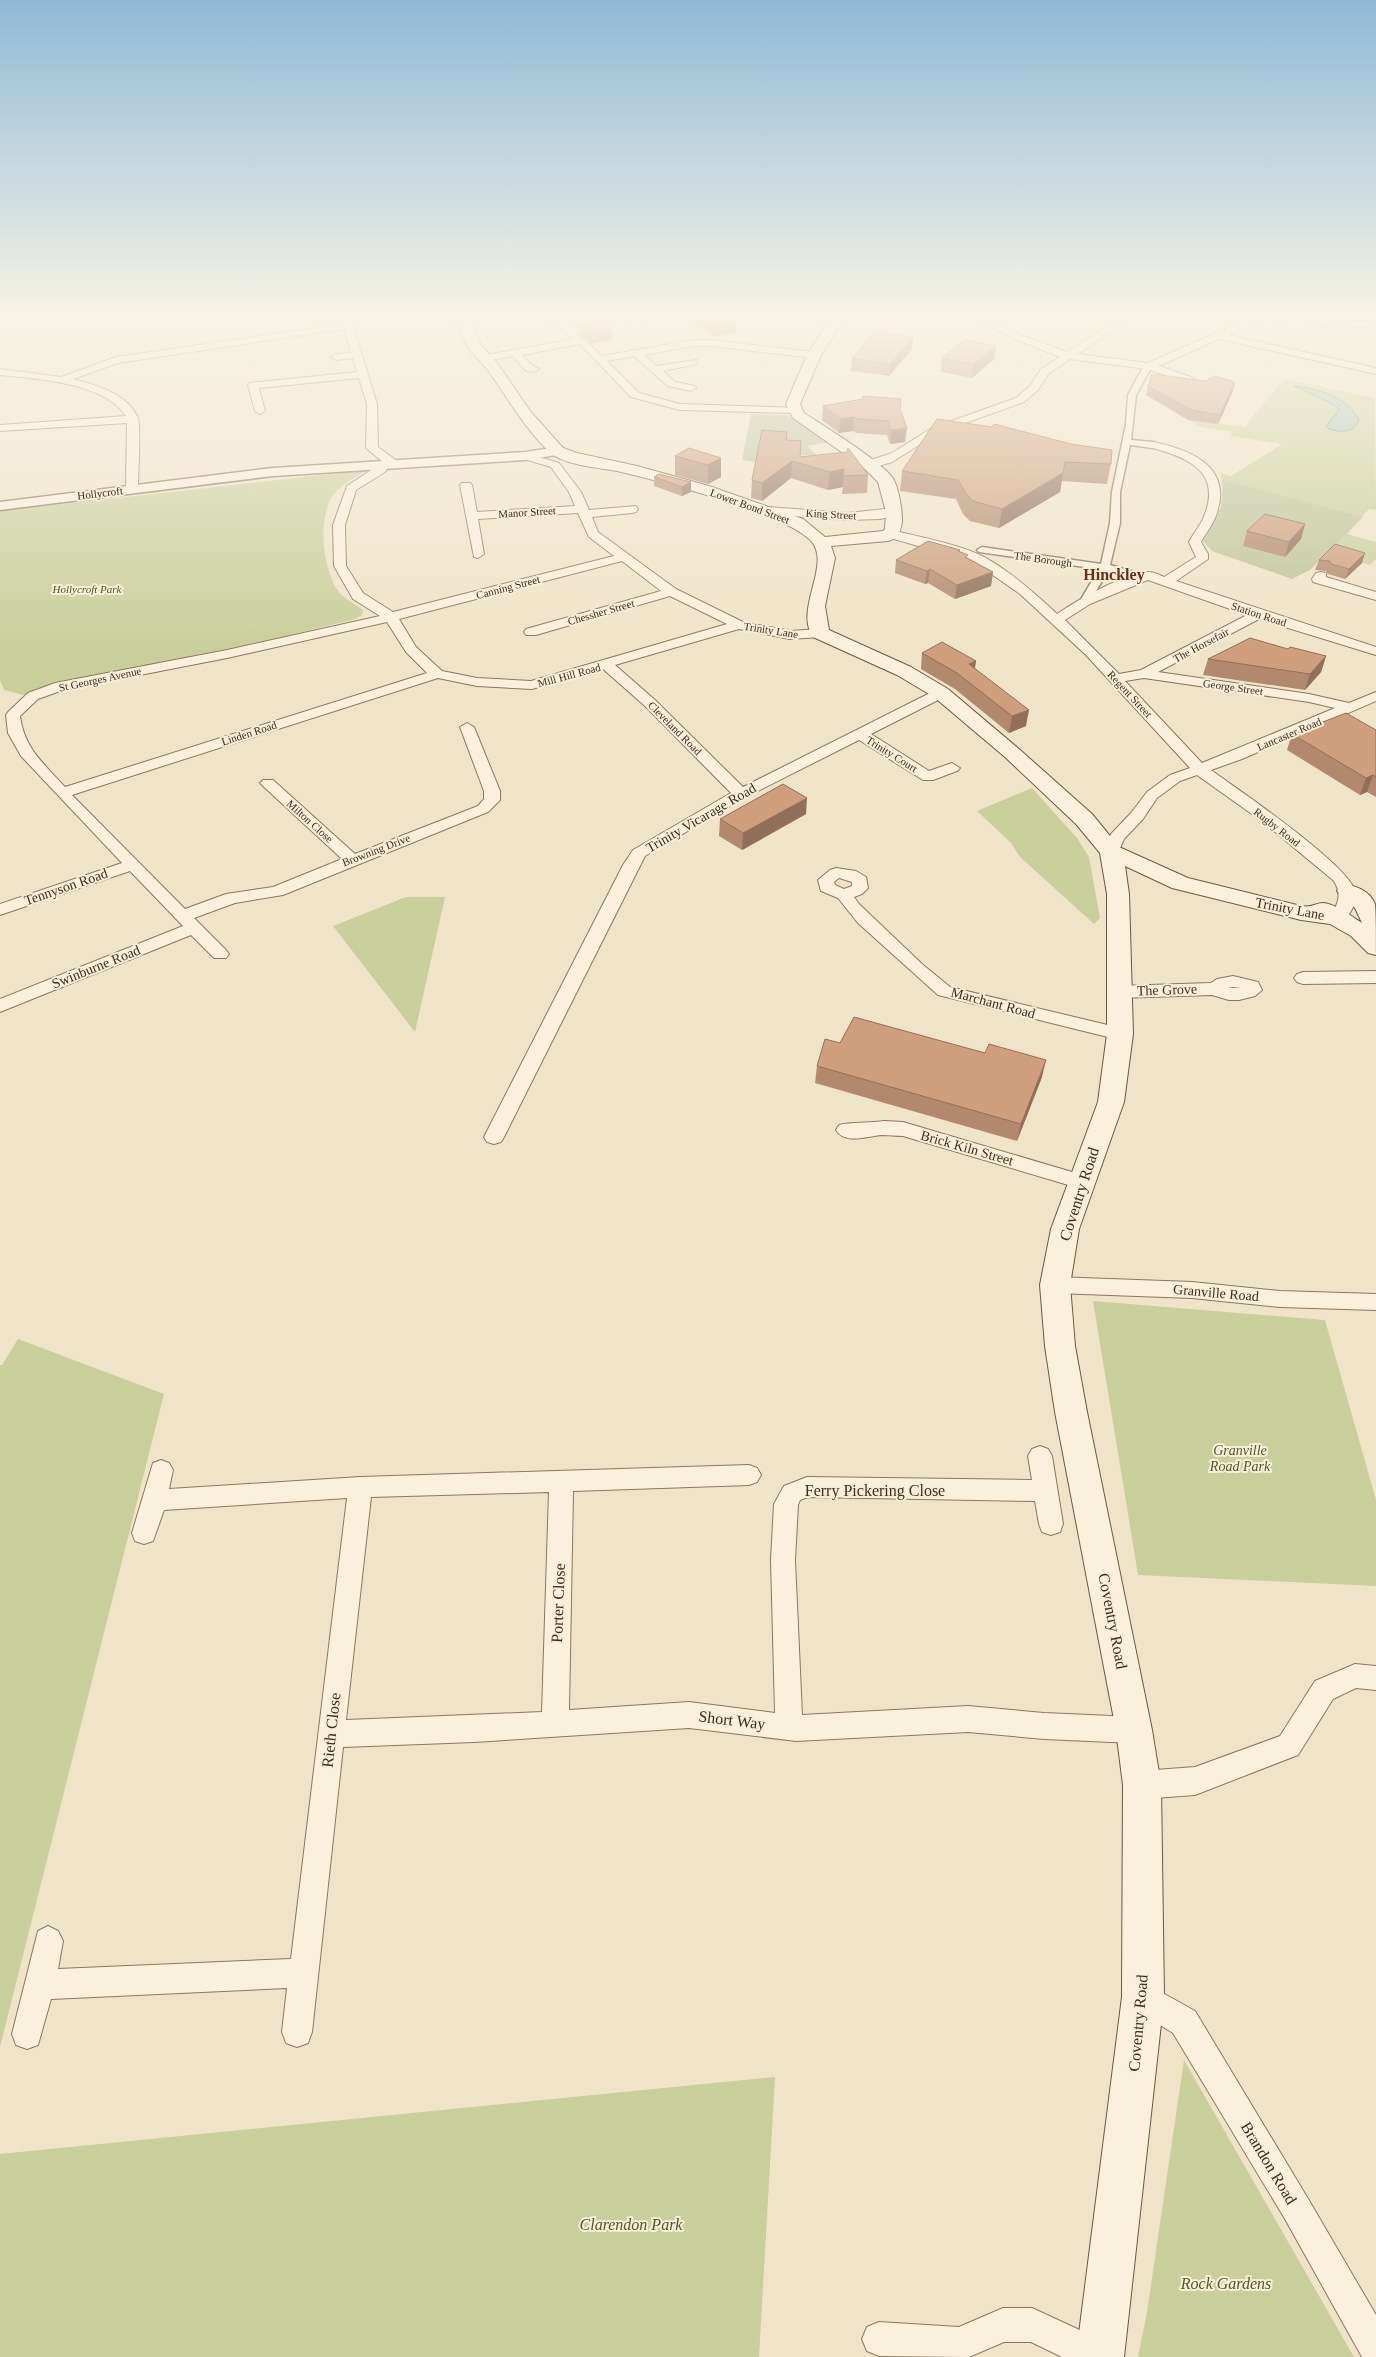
<svg xmlns="http://www.w3.org/2000/svg" width="1376" height="2357" viewBox="0 0 1376 2357" font-family="Georgia,serif">
<rect width="100%" height="100%" fill="#f0e4c8"/>
<!-- green -->
<g fill="#c9cf9b">
<polygon points="1285,379 1375,398 1376,510 1369,509 1347,534 1376,542 1376,559 1370,565 1327,553 1222,485 1221,473 1231,476 1282,444 1230,436 1232,432 1202,427 1188,420 1246,427 1250,419"/>
<path d="M 367,470 C 356,477 338,486 331,498 C 318,523 323,564 336,588 C 341,597 355,604 363,610 L 362,615 L 356,619 L 269,640 L 45,686 L 23,695 L 4,690 L 0,680 L 0,511 Z"/>
<polygon points="1032,788 1077,838 1089,857 1100,918 1094,924 1020,857 1011,843 977,811"/>
<polygon points="406,897 445,897 415,1032 333,926"/>
<polygon points="1093,1301 1325,1320 1376,1500 1376,1586 1138,1575"/>
<polygon points="18,1339 164,1394 0,2047 0,1365 2,1365"/>
<polygon points="1184,2060 1354,2357 1138,2357 1147,2312"/>
<polygon points="775,2077 759,2357 0,2357 0,2154"/>
</g>
<!-- cemetery -->
<g fill="#bfc49a">
<polygon points="751,414 787,415 830,442 807,446 818,456 801,455 800,458 762,463 742,460"/>
<polygon points="1223,480 1363,517 1310,570 1292,579 1212,551 1203,541 1221,507"/>
</g>
<!-- water -->
<path fill="#a9c4bc" stroke="#6f938a" d="M 1294,386 C 1318,389 1349,397 1359,421 C 1352,433 1342,433 1329,429 L 1326,426 L 1339,410 L 1333,404 Z"/>
<g fill="none" stroke-linecap="round" stroke-linejoin="round">
<!-- pedestrian casing -->
<g stroke="#8d765c" stroke-width="3">
<polygon id="pedestrian" points="1145,364 1152,366 1136,395 1131,440 1153,442 1157,445 1153,448 1130,445 1120,492 1120,523 1110,565 1145,575 1145,579 1108,571 1090,601 1085,604 1080,601 1099,569 979,552 977,550 982,547 1101,564 1110,523 1112,492 1126,424 1128,395"/>
</g>
<!-- minor casing -->
<g stroke="#8d765c" stroke-width="2">
<g id="minor">
<path d="M 340,316 L 350,316 L 377,404 L 378,447 L 401,464 L 395,467 L 389,465 L 385,472 L 356,490 L 345,525 L 346,566 L 363,593 L 393,612 L 614,556 L 589,537 L 578,513 L 478,519 L 484,554 L 478,558 L 474,557 L 460,485 L 462,483 L 470,483 L 472,485 L 477,512 L 575,506 L 569,492 L 551,467 L 521,458 L 519,456 L 521,454 L 525,453 L 559,463 L 581,492 L 589,510 L 636,506 L 638,509 L 636,512 L 632,513 L 592,517 L 598,532 L 676,589 L 743,622 L 790,631 L 820,629 L 827,633 L 820,637 L 790,639 L 739,629 L 615,665 L 655,700 L 743,787 L 936,690 L 941,689 L 948,693 L 946,696 L 871,734 L 929,771 L 952,763 L 960,768 L 957,771 L 933,780 L 923,780 L 859,740 L 746,797 L 645,856 L 504,1137 L 501,1142 L 494,1144 L 487,1142 L 484,1137 L 623,865 L 633,850 L 731,793 L 645,706 L 603,669 L 532,689 L 477,686 L 438,678 L 72,795 L 185,909 L 226,894 L 273,887 L 342,859 L 263,786 L 260,783 L 263,780 L 273,780 L 355,854 L 478,806 L 484,799 L 484,791 L 460,727 L 467,723 L 474,727 L 500,791 L 500,800 L 488,812 L 283,895 L 235,903 L 194,918 L 226,950 L 229,954 L 226,958 L 214,958 L 191,935 L 0,1012 L 0,999 L 183,926 L 130,871 L 0,915 L 0,904 L 122,863 L 21,756 L 8,733 L 6,715 L 8,712 L 28,693 L 55,683 L 227,650 L 380,616 L 353,599 L 334,566 L 333,525 L 347,486 L 383,462 L 366,448 L 367,404 L 359,378 L 259,388 L 265,411 L 260,414 L 255,411 L 248,385 L 249,383 L 357,372 L 353,358 L 336,360 L 331,357 L 336,354 L 351,353 L 344,329 L 118,363 L 73,379 C 96,385 128,394 138,418 C 141,427 138,475 138,488 L 132,492 L 126,488 L 127,423 L 0,431 L 0,425 L 126,416 C 104,382 37,379 0,375 L 0,369 L 61,377 L 116,357 L 343,324 ZM 622,561 L 661,591 L 526,629 L 524,632 L 526,635 L 536,635 L 670,596 L 727,624 L 531,681 L 477,678 L 442,671 L 416,647 L 399,619 ZM 387,622 L 406,652 L 427,673 L 65,787 C 44,764 24,748 20,716 L 38,699 L 63,690 L 227,658 Z"/>
<polygon points="544,316 555,316 572,328 638,316 660,316 655,319 576,332 602,356 693,340 710,340 814,352 819,355 814,358 710,346 693,346 644,355 657,366 697,360 697,364 663,371 675,382 695,386 696,388 691,391 668,386 634,356 607,361 639,393 680,404 799,408 799,412 795,413 680,410 631,397 580,344 522,355 533,366 539,369 534,372 526,371 513,356 486,361 481,358 486,355 574,339"/>
<polygon points="969,316 981,316 1018,334 1067,352 1124,316 1135,316 1078,354 1148,363 1255,316 1376,322 1376,328 1261,320 1228,335 1376,368 1376,374 1219,339 1159,366 1194,378 1194,382 1190,383 1147,369 1070,359 1049,373 1038,390 1024,402 940,432 892,462 879,466 865,466 863,464 865,462 892,453 932,428 1016,398 1030,386 1041,369 1060,357 1012,338"/>
<path d="M 1153,442 C 1193,450 1235,468 1215,518 C 1211,527 1205,534 1201,542 L 1208,554 L 1208,559 L 1176,581 L 1376,647 L 1376,655 L 1259,619 L 1158,672 L 1309,694 L 1349,703 L 1376,692 L 1376,701 L 1242,759 L 1211,770 C 1237,789 1353,867 1356,894 C 1357,904 1349,914 1344,922 L 1332,922 L 1330,918 C 1337,905 1343,896 1334,881 L 1263,822 L 1197,775 L 1180,781 L 1157,798 L 1143,819 L 1124,839 L 1117,855 L 1105,855 L 1103,852 L 1111,834 L 1131,813 L 1147,792 L 1170,775 L 1190,768 L 1086,655 L 1020,594 L 974,562 L 887,537 L 885,534 L 891,530 C 916,536 962,545 984,557 C 1011,572 1035,593 1057,614 C 1076,601 1128,571 1149,572 C 1154,572 1160,575 1164,577 L 1196,557 L 1189,542 C 1193,534 1199,527 1203,519 C 1224,471 1187,457 1149,447 L 1147,445 ZM 1148,580 L 1247,615 L 1141,670 L 1119,674 L 1065,620 L 1090,604 ZM 1144,678 L 1309,702 L 1335,708 L 1202,763 L 1125,681 Z"/>
<polygon points="768,507 848,513 894,508 900,512 898,515 880,519 848,520 764,514 762,511"/>
<polygon points="1321,572 1326,573 1326,577 1376,592 1376,600 1313,582 1312,579 1316,573"/>
<path d="M 836,868 L 856,871 L 866,877 L 868,888 L 862,894 L 854,897 L 859,904 L 922,964 L 950,987 L 1120,1028 L 1126,1030 L 1129,1034 L 1126,1038 L 1120,1040 L 938,995 L 858,923 L 838,898 L 821,891 L 818,880 L 830,870 ZM 839,878 L 852,882 L 852,886 L 844,889 L 835,885 L 834,882 Z"/>
<polygon points="1376,971 1376,983 1303,984 1297,982 1294,978 1297,974 1303,972"/>
<path d="M 1233,976 L 1258,982 L 1262,990 L 1255,996 L 1239,1000 L 1229,1000 L 1212,995 L 1118,998 L 1112,996 L 1109,992 L 1112,988 L 1118,986 L 1211,983 L 1217,979 ZM 1233,987 L 1241,988 L 1228,988 Z"/>
<path d="M 884,1121 L 903,1122 L 1089,1177 L 1092,1182 L 1089,1187 L 1082,1189 L 903,1136 C 896,1136 889,1135 882,1135 C 868,1136 845,1145 836,1130 L 839,1125 C 849,1122 872,1123 884,1121 Z"/>
<polygon points="1055,1277 1192,1282 1280,1291 1376,1294 1376,1310 1280,1307 1192,1298 1055,1293 1047,1291 1044,1285 1047,1279"/>
<path d="M 1040,1446 L 1048,1449 L 1052,1456 L 1063,1524 L 1060,1532 L 1051,1535 L 1042,1532 L 1039,1524 L 1035,1501 L 808,1497 L 800,1500 L 798,1505 L 795,1560 L 802,1715 L 968,1706 L 1044,1713 L 1134,1717 L 1143,1721 L 1147,1730 L 1143,1739 L 1134,1743 L 1044,1739 L 968,1732 L 796,1741 L 689,1728 L 474,1742 L 343,1747 L 312,2032 L 308,2043 L 297,2047 L 286,2043 L 282,2032 L 287,1988 L 51,1999 L 38,2045 L 27,2049 L 16,2045 L 12,2034 L 38,1931 L 48,1926 L 58,1931 L 63,1941 L 58,1969 L 291,1959 L 347,1498 L 164,1510 L 153,1541 L 144,1544 L 135,1541 L 132,1533 L 153,1463 L 161,1460 L 169,1463 L 173,1470 L 169,1489 L 360,1477 L 749,1465 L 757,1468 L 761,1475 L 757,1482 L 749,1485 L 573,1491 L 569,1710 L 689,1702 L 775,1713 L 771,1560 L 774,1504 L 784,1486 L 807,1477 L 1032,1480 L 1028,1456 L 1032,1449 ZM 549,1492 L 542,1712 L 346,1720 L 371,1497 Z"/>
<polygon points="1355,1664 1376,1666 1376,1690 1356,1688 1333,1699 1298,1755 1195,1795 1142,1799 1132,1795 1128,1785 1132,1775 1142,1771 1195,1767 1280,1736 1315,1681"/>
<polygon points="1143,1982 1195,2011 1307,2197 1376,2315 1376,2357 1362,2357 1285,2219 1173,2033 1132,2008 1128,1997 1132,1986"/>
<polygon points="1003,2308 1032,2308 1112,2345 1117,2357 1062,2357 1031,2342 1004,2342 969,2357 879,2356 867,2351 862,2339 867,2327 879,2322 959,2327"/>
</g>
</g>
<!-- tertiary casing -->
<g stroke="#8d765c" stroke-width="3">
<polygon id="tertiary" points="558,447 563,448 565,451 563,454 525,460 273,476 0,510 0,502 273,468 525,452"/>
</g>
<!-- secondary casing -->
<g stroke="#6f573f" stroke-width="2">
<path id="secondary" d="M 453,316 L 467,316 L 481,345 L 498,364 L 530,411 L 563,448 L 577,453 L 637,466 L 709,486 L 803,519 L 825,537 L 883,531 L 885,529 L 886,512 L 878,482 L 863,467 L 793,418 L 786,404 L 807,355 L 832,316 L 846,316 L 821,355 L 800,404 L 804,413 C 822,425 886,464 894,480 C 899,491 902,509 902,521 C 901,531 898,539 888,541 L 831,546 L 835,558 L 825,606 L 829,630 L 911,667 L 948,689 L 1019,749 L 1092,814 L 1119,847 L 1188,878 L 1301,906 C 1313,908 1315,903 1323,903 C 1336,904 1351,916 1362,923 L 1355,908 L 1337,891 L 1340,886 C 1353,883 1370,891 1375,904 C 1376,914 1376,943 1376,955 L 1368,953 L 1351,936 L 1330,924 L 1301,920 L 1172,888 L 1125,866 L 1129,894 L 1133,1034 L 1124,1102 L 1079,1229 L 1070,1285 L 1075,1346 L 1087,1412 L 1152,1730 L 1161,1785 L 1164,1997 L 1124,2357 L 1076,2357 L 1122,1997 L 1123,1785 L 1116,1730 L 1055,1412 L 1045,1346 L 1040,1285 L 1051,1229 L 1098,1102 L 1107,1034 L 1107,894 L 1100,853 L 1076,824 L 1005,757 L 934,697 L 897,675 L 813,637 C 794,609 831,566 812,542 C 789,514 656,480 617,471 C 600,468 566,465 552,454 C 530,436 508,399 492,376 C 486,366 477,359 470,350 C 463,340 459,327 453,316 Z"/>
</g>
<!-- pedestrian -->
<use href="#pedestrian" fill="#faf1dc" fill-rule="evenodd"/>
<!-- minor -->
<use href="#minor" fill="#faf1dc" fill-rule="evenodd"/>
<!-- tertiary -->
<use href="#tertiary" fill="#faf1dc" fill-rule="evenodd"/>
<!-- secondary -->
<use href="#secondary" fill="#faf1dc" fill-rule="evenodd"/>
</g>
<!-- wall -->
<g fill="#b2896c">
<polygon points="694,316 730,316 736,332 714,337 694,325"/>
<polygon points="580,324 612,331 612,340 591,344 580,333"/>
<polygon points="913,337 912,349 889,376 851,371 852,358"/>
<polygon points="996,346 994,359 972,378 941,372 942,358"/>
<polygon points="1148,386 1233,391 1218,424 1188,420 1146,395"/>
<polygon points="901,399 900,410 905,442 890,444 887,435 856,433 853,431 839,433 822,420 823,406"/>
<polygon points="937,419 1111,464 1107,484 1062,481 1060,492 999,528 970,521 963,514 956,499 900,491 902,471"/>
<polygon points="787,432 787,440 800,457 868,475 867,493 842,494 843,487 828,490 791,478 762,501 751,498 752,480"/>
<polygon points="675,456 721,458 721,477 708,484 675,475"/>
<polygon points="654,477 691,482 691,492 682,496 654,486"/>
<polygon points="1305,524 1301,539 1285,557 1243,546 1247,531"/>
<polygon points="960,552 968,558 993,572 991,586 955,599 928,583 925,584 895,573 896,560"/>
<polygon points="1319,560 1362,563 1345,579 1328,574 1326,571 1315,570"/>
<polygon points="1288,649 1326,656 1321,672 1305,690 1203,675 1208,659"/>
<polygon points="922,653 976,661 975,668 1026,726 1009,733 955,689 921,669"/>
<polygon points="1376,730 1376,797 1367,792 1360,795 1287,750 1292,734"/>
<polygon points="806,814 742,850 719,836 720,819"/>
<polygon points="840,1043 985,1053 1042,1077 1017,1141 815,1083 817,1066"/>
</g>
<!-- shaded-wall -->
<g fill="#916f58">
<polygon points="736,319 736,332 714,337 714,324"/>
<polygon points="612,331 612,340 591,344 591,335"/>
<polygon points="913,337 912,349 889,376 890,364"/>
<polygon points="996,346 994,359 972,378 973,365"/>
<polygon points="1235,382 1233,391 1218,424 1220,415"/>
<polygon points="854,417 853,431 839,433 840,419"/>
<polygon points="907,428 905,442 890,444 891,430"/>
<polygon points="721,458 721,477 708,484 708,465"/>
<polygon points="792,461 791,478 762,501 762,483"/>
<polygon points="844,469 843,487 828,490 830,472"/>
<polygon points="1063,473 1060,492 999,528 1002,509"/>
<polygon points="691,482 691,492 682,496 682,487"/>
<polygon points="1305,524 1301,539 1285,557 1289,542"/>
<polygon points="1365,553 1362,563 1345,579 1349,569"/>
<polygon points="930,569 928,583 925,584 927,571"/>
<polygon points="993,572 991,586 955,599 957,585"/>
<polygon points="1326,656 1321,672 1305,690 1310,674"/>
<polygon points="976,661 973,677 969,664"/>
<polygon points="1029,710 1026,726 1009,733 1012,716"/>
<polygon points="1373,775 1367,792 1360,795 1366,778"/>
<polygon points="807,798 806,814 742,850 743,833"/>
<polygon points="1046,1060 1042,1077 1017,1141 1021,1124"/>
</g>
<!-- building -->
<g fill="#cf9f7d" stroke="#916f58">
<polygon points="700,316 730,316 736,319 714,324"/>
<polygon points="599,321 612,331 591,335 580,324"/>
<polygon points="875,332 913,337 890,364 852,358"/>
<polygon points="965,340 996,346 973,365 942,358"/>
<polygon points="1152,374 1205,381 1215,376 1235,382 1220,415 1191,410 1148,386"/>
<polygon points="863,396 901,399 900,409 907,428 891,430 888,421 857,419 854,417 840,419 823,406 863,399"/>
<polygon points="937,419 992,427 994,424 1071,444 1112,450 1111,464 1065,462 1063,473 1002,509 973,501 966,494 958,480 902,471"/>
<polygon points="762,430 787,432 786,440 801,441 800,457 847,452 848,448 868,475 843,476 844,469 830,472 792,461 762,483 752,480"/>
<polygon points="689,448 721,458 708,465 675,456"/>
<polygon points="659,474 691,482 682,487 654,477"/>
<polygon points="1265,514 1305,524 1289,542 1247,531"/>
<polygon points="928,541 960,550 958,551 968,555 965,557 993,572 957,585 930,569 927,571 896,560"/>
<polygon points="1335,544 1365,553 1349,569 1331,564 1330,561 1319,560"/>
<polygon points="1250,638 1288,649 1290,647 1326,656 1310,674 1208,659"/>
<polygon points="942,642 976,661 969,664 1029,710 1012,716 957,673 922,653"/>
<polygon points="1346,713 1376,730 1376,777 1373,775 1366,778 1292,734"/>
<polygon points="783,784 807,798 743,833 720,819"/>
<polygon points="854,1017 985,1053 989,1044 1046,1060 1021,1124 817,1066 825,1039 840,1043"/>
</g>
<!-- sky -->
<linearGradient id="sky" x2="0" y2="1"><stop stop-color="#8fbad6"/><stop offset="0.49" stop-color="#f8f3e6"/><stop offset="1" stop-color="#f8f3e6" stop-opacity="0"/></linearGradient>
<rect width="1376" height="646" fill="url(#sky)"/>
<g text-anchor="middle" dominant-baseline="central" stroke-width="4" stroke-linejoin="round" paint-order="stroke">
<!-- far-street labels -->
<g font-size="11" fill="#3d2e20" stroke="#f7eed8">
<text transform="translate(100 493) rotate(-7)">Hollycroft</text>
<text transform="translate(750 506) rotate(20)">Lower Bond Street</text>
<text transform="translate(527 512) rotate(-4)">Manor Street</text>
<text transform="translate(831 514) rotate(3)">King Street</text>
<text transform="translate(1043 559) rotate(8)">The Borough</text>
<text transform="translate(508 587) rotate(-15)">Canning Street</text>
<text transform="translate(601 612) rotate(-16)">Chessher Street</text>
<text transform="translate(1259 614) rotate(18)">Station Road</text>
<text transform="translate(771 630) rotate(9)">Trinity Lane</text>
<text transform="translate(1201 645) rotate(-28)">The Horsefair</text>
<text transform="translate(569 675) rotate(-15)">Mill Hill Road</text>
<text transform="translate(100 679) rotate(-12)">St Georges Avenue</text>
<text transform="translate(1233 687) rotate(8)">George Street</text>
<text transform="translate(1130 694) rotate(47)">Regent Street</text>
<text transform="translate(675 728) rotate(45)">Cleveland Road</text>
<text transform="translate(249 733) rotate(-18)">Linden Road</text>
<text transform="translate(1289 734) rotate(-23)">Lancaster Road</text>
<text transform="translate(892 754) rotate(32)">Trinity Court</text>
<text transform="translate(310 821) rotate(42)">Milton Close</text>
<text transform="translate(1277 827) rotate(38)">Rugby Road</text>
<text transform="translate(376 850) rotate(-21)">Browning Drive</text>
</g>
<!-- far-park labels -->
<g font-size="11" font-style="italic" fill="#4d5a26" stroke="#f7eed8">
<text x="87" y="589">Hollycroft Park</text>
</g>
<!-- street labels -->
<g font-size="14" fill="#3d2e20" stroke="#f7eed8">
<text transform="translate(701 818) rotate(-30)">Trinity Vicarage Road</text>
<text transform="translate(66 887) rotate(-19)">Tennyson Road</text>
<text transform="translate(1290 909) rotate(11)">Trinity Lane</text>
<text transform="translate(96 967) rotate(-22)">Swinburne Road</text>
<text transform="translate(1167 990) rotate(-2)">The Grove</text>
<text transform="translate(993 1003) rotate(15)">Marchant Road</text>
<text transform="translate(967 1148) rotate(16)">Brick Kiln Street</text>
<text transform="translate(1216 1293) rotate(5)">Granville Road</text>
</g>
<!-- park labels -->
<g font-size="14" font-style="italic" fill="#4d5a26" stroke="#f7eed8">
<text x="1240" y="1450">Granville<tspan x="1240" dy="16">Road Park</tspan></text>
</g>
<!-- far-district labels -->
<g font-size="16" font-weight="bold" fill="#6b2e1e" stroke="#f7eed8">
<text x="1114" y="574">Hinckley</text>
</g>
<!-- near-street labels -->
<g font-size="16" fill="#3d2e20" stroke="#f7eed8">
<text transform="translate(1079 1194) rotate(-72)">Coventry Road</text>
<text x="875" y="1490">Ferry Pickering Close</text>
<text transform="translate(558 1603) rotate(-88)">Porter Close</text>
<text transform="translate(1113 1621) rotate(79)">Coventry Road</text>
<text transform="translate(732 1720) rotate(7)">Short Way</text>
<text transform="translate(331 1730) rotate(-84)">Rieth Close</text>
<text transform="translate(1138 2023) rotate(-85)">Coventry Road</text>
<text transform="translate(1269 2163) rotate(59)">Brandon Road</text>
</g>
<!-- near-park labels -->
<g font-size="16" font-style="italic" fill="#4d5a26" stroke="#f7eed8">
<text x="631" y="2224">Clarendon Park</text>
<text x="1226" y="2283">Rock Gardens</text>
</g>
</g>
</svg>
